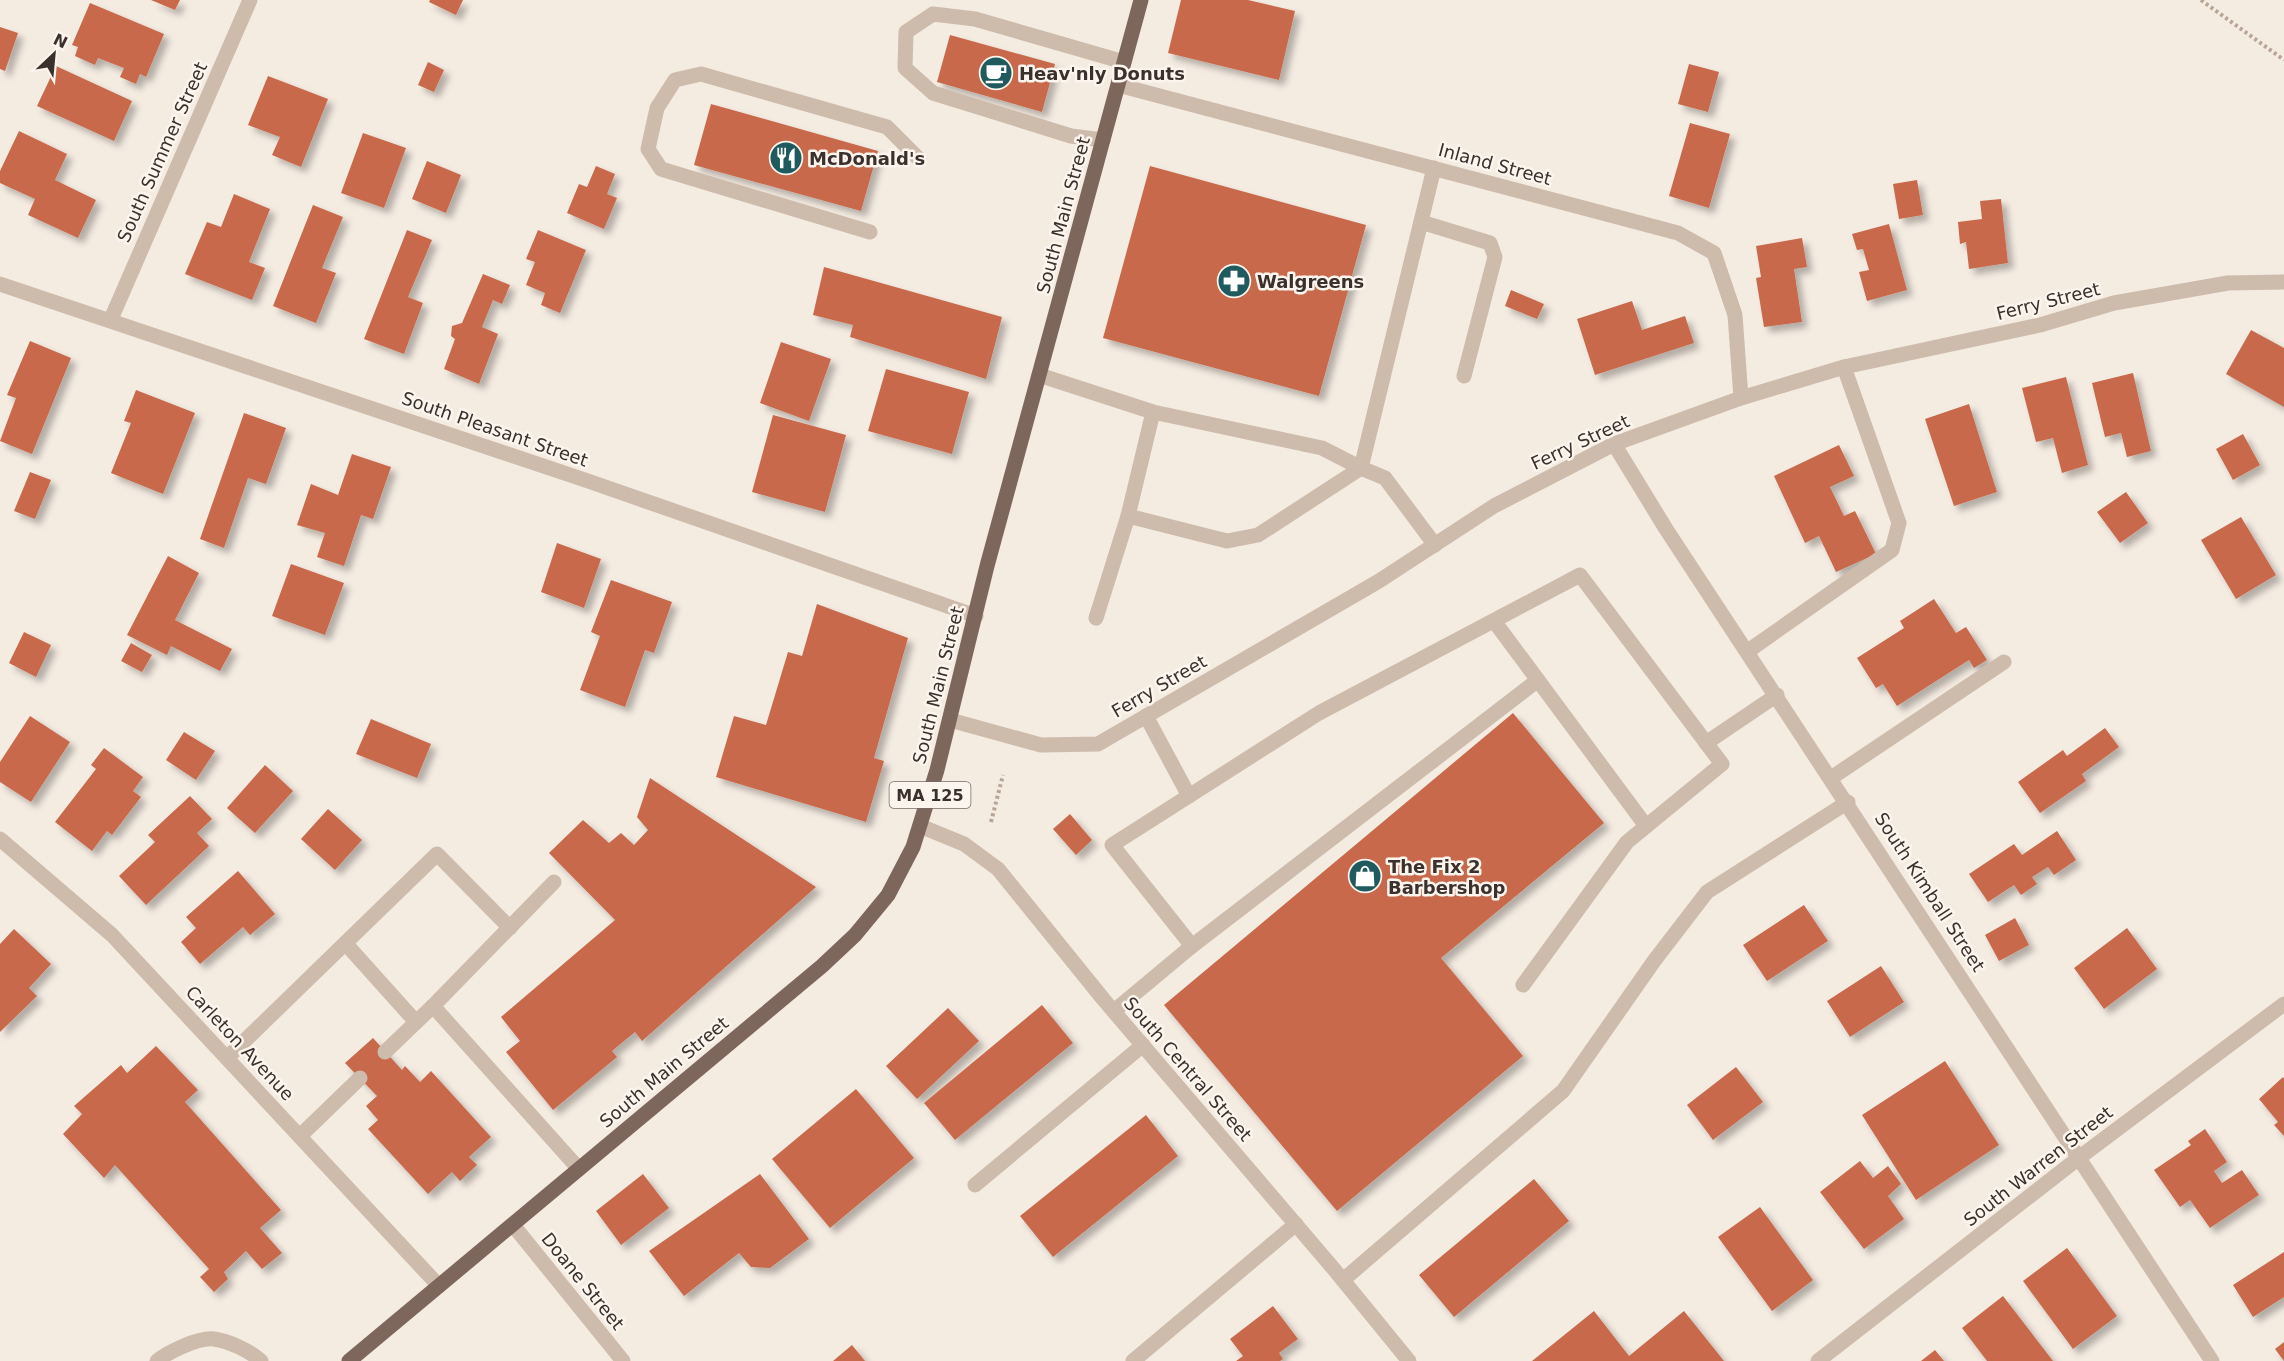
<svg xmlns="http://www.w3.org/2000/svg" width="2284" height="1361" viewBox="0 0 2284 1361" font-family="'DejaVu Sans',sans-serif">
<defs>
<filter id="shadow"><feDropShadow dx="5.5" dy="5.5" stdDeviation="3" flood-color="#0004"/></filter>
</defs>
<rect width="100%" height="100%" fill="#f4ebe1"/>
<!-- building -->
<g fill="#c8694b" filter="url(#shadow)">
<polygon points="151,0 180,0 175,10"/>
<polygon points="430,0 463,0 456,15 429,2"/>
<polygon points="1181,0 1248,0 1295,11 1279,80 1168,53"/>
<polygon points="90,3 164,34 146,77 140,74 136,84 120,77 124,68 98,58 95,65 75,56 78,47 72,45"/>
<polygon points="0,27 18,33 5,71 0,69"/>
<polygon points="950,35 1055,64 1042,112 937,82"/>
<polygon points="428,62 444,70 434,92 418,85"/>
<polygon points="1689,64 1719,72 1708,112 1678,104"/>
<polygon points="56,66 132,101 114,141 37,106"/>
<polygon points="268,76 328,99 301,167 272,155 280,137 248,125"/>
<polygon points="711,104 878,151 861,211 694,165"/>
<polygon points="1690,123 1730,134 1709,208 1669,196"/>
<polygon points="19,131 67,154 55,180 96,200 78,238 28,215 35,199 0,183 0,171"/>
<polygon points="363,133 406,148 384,208 341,193"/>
<polygon points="427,161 461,175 446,213 412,199"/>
<polygon points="596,166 615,174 607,194 617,198 604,229 567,213 579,184 587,187"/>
<polygon points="1150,166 1366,225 1319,396 1103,338"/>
<polygon points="1917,180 1923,215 1899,219 1893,184"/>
<polygon points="234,194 270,209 249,262 265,268 252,300 185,274 207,222 221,227"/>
<polygon points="2001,199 2008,263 1969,269 1966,242 1960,244 1958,222 1982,219 1980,201"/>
<polygon points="313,205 343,217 322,268 336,273 316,323 273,306"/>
<polygon points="1889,224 1907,290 1867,301 1859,272 1869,270 1863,249 1857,250 1852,234"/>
<polygon points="407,230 432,240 408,297 423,303 404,354 364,339"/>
<polygon points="538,230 586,250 560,313 541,305 545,293 526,285 535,262 526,259"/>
<polygon points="1802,238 1807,267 1794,269 1802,322 1764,327 1756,278 1761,277 1756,246"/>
<polygon points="824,267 1002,317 986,379 850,337 853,325 813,315"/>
<polygon points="483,274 510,285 502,304 493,300 482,327 498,334 479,384 444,369 455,339 451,336 452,326 462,323"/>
<polygon points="1511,290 1544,304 1537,319 1505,306"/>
<polygon points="1632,301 1642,330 1685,316 1694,343 1595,375 1577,319"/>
<polygon points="2251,330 2284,348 2284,407 2226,374"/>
<polygon points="30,341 71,358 32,454 0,441 16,398 7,395"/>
<polygon points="781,342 831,359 809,421 760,403"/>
<polygon points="886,369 969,392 952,454 868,431"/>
<polygon points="2133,373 2151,451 2127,457 2121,433 2105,437 2092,383"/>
<polygon points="2066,377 2088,465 2062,473 2053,438 2036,442 2022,388"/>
<polygon points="136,390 195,413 163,494 111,473 131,423 124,421"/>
<polygon points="1969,404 1997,492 1954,506 1925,419"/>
<polygon points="244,413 286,428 266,484 248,478 224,548 200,539"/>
<polygon points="773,415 846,435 825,512 752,492"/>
<polygon points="2243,434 2260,465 2233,480 2216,449"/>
<polygon points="1839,445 1854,476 1830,487 1844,516 1855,511 1876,554 1836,572 1819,536 1805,543 1774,476"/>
<polygon points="352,454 391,467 373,519 361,515 344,566 317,557 325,533 297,525 311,484 338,495"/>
<polygon points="30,472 51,480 35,519 14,511"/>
<polygon points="2126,492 2148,523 2120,543 2097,512"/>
<polygon points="2241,517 2276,575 2236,599 2201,540"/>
<polygon points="557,543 601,559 584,608 541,592"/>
<polygon points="168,556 199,573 175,620 232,649 220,671 171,646 167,655 127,635"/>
<polygon points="291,564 344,583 325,635 272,616"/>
<polygon points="611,580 672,602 654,653 645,650 625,707 580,690 600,636 591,632"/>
<polygon points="1934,599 1956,633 1966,627 1987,660 1974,668 1969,660 1897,706 1883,684 1876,688 1857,658 1904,628 1900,621"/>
<polygon points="817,604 908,638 874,758 884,761 866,822 716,777 734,716 766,725 788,652 802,656"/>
<polygon points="24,632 51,645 36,677 9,663"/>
<polygon points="131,643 152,655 142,672 121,661"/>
<polygon points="1513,713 1604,823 1441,958 1523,1056 1337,1211 1164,1005"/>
<polygon points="30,716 70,742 31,802 0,782 0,762"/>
<polygon points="371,719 431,744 417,778 356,754"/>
<polygon points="2105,728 2119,747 2082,774 2086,781 2040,813 2018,782 2063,750 2067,756"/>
<polygon points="184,732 215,751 196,780 166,760"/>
<polygon points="104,748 143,777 133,791 141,797 112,835 107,831 92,851 55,822 96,769 91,765"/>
<polygon points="265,765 293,791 255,833 227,808"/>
<polygon points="650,778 816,887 642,1041 635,1032 612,1051 617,1057 553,1110 506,1052 520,1041 501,1017 615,920 549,853 583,820 609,843 621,833 634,845 648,830 637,817"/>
<polygon points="190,796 212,819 197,833 209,846 146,905 119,876 155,842 148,835"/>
<polygon points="328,809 362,840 335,870 301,839"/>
<polygon points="1070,814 1092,840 1076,855 1053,829"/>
<polygon points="2057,831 2076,860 2054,875 2048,867 2032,877 2037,884 2021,895 2014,885 1988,902 1969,874 2014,844 2022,855"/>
<polygon points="238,871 275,914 250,935 243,927 200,964 181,942 196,928 186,917"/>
<polygon points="1804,905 1828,941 1767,981 1743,945"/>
<polygon points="2015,918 2029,945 1999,961 1985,935"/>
<polygon points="2127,928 2157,969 2104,1009 2074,968"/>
<polygon points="14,929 51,964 29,988 37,996 0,1032 0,944"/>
<polygon points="1881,966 1904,1002 1850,1037 1827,1001"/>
<polygon points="1042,1005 1073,1043 955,1140 924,1103"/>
<polygon points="948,1008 979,1041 917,1099 886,1066"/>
<polygon points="373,1038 402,1070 405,1066 420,1082 431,1071 491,1137 469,1157 477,1165 460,1181 452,1172 428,1194 368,1129 378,1120 366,1106 377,1096 345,1063"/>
<polygon points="156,1046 198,1090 185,1102 281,1210 260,1228 282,1253 262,1269 246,1251 224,1272 228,1279 214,1292 200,1277 209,1269 115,1165 104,1178 63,1134 82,1114 74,1106 121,1065 127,1073"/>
<polygon points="1945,1061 1999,1145 1916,1200 1862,1115"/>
<polygon points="1736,1067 1763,1102 1713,1140 1687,1105"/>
<polygon points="2283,1077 2284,1079 2284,1136 2274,1125 2278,1122 2259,1099"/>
<polygon points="856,1089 914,1158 830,1228 772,1159"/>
<polygon points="1146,1115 1178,1156 1053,1257 1020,1216"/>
<polygon points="2205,1129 2227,1162 2214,1171 2222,1183 2242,1170 2259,1195 2210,1228 2190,1200 2180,1207 2154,1170 2191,1145 2188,1141"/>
<polygon points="1860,1161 1873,1178 1888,1166 1901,1184 1888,1196 1904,1219 1864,1249 1820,1192"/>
<polygon points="643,1174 669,1208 621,1245 596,1211"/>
<polygon points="760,1174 809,1239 770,1268 751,1267 739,1253 684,1296 649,1251"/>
<polygon points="1534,1179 1569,1221 1454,1317 1419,1275"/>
<polygon points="1760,1207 1813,1280 1772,1311 1718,1237"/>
<polygon points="2067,1248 2117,1316 2073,1349 2023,1281"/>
<polygon points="2284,1252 2284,1297 2253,1317 2233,1285"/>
<polygon points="2003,1296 2053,1361 1987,1361 1962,1328"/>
<polygon points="1273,1306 1298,1339 1279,1353 1283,1359 1280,1361 1236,1361 1243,1356 1230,1339"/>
<polygon points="1594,1311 1629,1356 1684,1311 1724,1361 1532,1361"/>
<polygon points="2284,1342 2284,1361 2275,1349"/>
<polygon points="852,1345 865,1361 833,1361"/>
<polygon points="1935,1350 1944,1361 1921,1361"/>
</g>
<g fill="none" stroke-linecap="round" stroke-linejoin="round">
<!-- path -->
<g stroke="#b9a596" stroke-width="4" stroke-dasharray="3 3" stroke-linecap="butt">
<polyline points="2201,0 2284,60"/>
<polyline points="991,822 1003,775"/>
</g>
<!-- lane -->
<g stroke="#cdbbac" stroke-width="15">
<polyline points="1103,140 1071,136 933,93 905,68 906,32 933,14 975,19 1124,62"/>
<polyline points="1434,168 1361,468 1385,478 1435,545"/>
<polyline points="1421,222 1490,243 1495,257 1464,376"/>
<polyline points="870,232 661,169 648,149 657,108 675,80 701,74 887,127 919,159"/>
<polyline points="1039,375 1153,412 1128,516 1227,541 1258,535 1361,468 1322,448 1153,412"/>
<polyline points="1096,618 1128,516"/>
<polyline points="1494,621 1646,826"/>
<polyline points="1748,651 1892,550 1899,523 1844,367"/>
<polyline points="1146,716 1189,796"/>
<polyline points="1706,743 1777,695"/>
<polyline points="1831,778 2004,662"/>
<polyline points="346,944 416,1022"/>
<polyline points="1523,985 1627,842 1722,764 1580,575 1319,713 1112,845 1192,946 1538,680"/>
<polyline points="433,1006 554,882"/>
<polyline points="1114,1011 1192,946"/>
<polyline points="385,1052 433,1006 579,1169"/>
<polyline points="227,1058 437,854 510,928"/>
<polyline points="300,1136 360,1078"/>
<polyline points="975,1185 1143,1045"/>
<polyline points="1343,1280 1563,1091 1654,961 1707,892 1848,802"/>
<path d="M 157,1361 C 168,1352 199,1337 214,1339 C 229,1341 250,1351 261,1361"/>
</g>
<!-- street -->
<g stroke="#cdbbac" stroke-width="15">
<polyline points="1118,85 1678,233 1714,253 1735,315 1741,398"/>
<polyline points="0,284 588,481 976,616"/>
<polyline points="111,319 250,0"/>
<polyline points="1614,444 1666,529 2212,1361"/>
<polyline points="950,720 1041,745 1098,744 1379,581 1494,506 1614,444 1741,398 1844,367 2040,325 2114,303 2228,283 2284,282"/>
<polyline points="920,826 964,844 998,869 1104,1000 1333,1268 1409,1361"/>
<polyline points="0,839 112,935 439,1286"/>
<polyline points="513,1225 623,1361"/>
<polyline points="1133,1361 1296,1224"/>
<polyline points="1818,1361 2080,1157 2284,1004"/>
</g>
<!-- primary -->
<polyline stroke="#7d675c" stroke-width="15" points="349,1361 822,966 855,935 888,895 913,847 937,770 987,566 1141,0"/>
</g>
<!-- icons -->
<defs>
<g id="cafe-disc" transform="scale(1.725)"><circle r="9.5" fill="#1f5a5e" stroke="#fbf5ee"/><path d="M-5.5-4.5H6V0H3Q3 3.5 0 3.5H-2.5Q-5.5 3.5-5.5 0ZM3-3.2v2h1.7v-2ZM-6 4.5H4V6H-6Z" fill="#fff"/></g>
<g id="restaurant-disc" transform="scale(1.725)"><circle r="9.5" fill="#1f5a5e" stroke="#fbf5ee"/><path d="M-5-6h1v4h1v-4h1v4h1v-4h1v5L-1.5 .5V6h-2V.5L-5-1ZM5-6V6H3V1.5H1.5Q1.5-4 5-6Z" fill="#fff"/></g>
<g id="pharmacy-disc" transform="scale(1.725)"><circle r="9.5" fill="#1f5a5e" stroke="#fbf5ee"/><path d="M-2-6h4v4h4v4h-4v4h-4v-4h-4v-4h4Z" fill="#fff"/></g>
<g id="shop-disc" transform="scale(1.725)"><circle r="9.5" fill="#1f5a5e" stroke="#fbf5ee"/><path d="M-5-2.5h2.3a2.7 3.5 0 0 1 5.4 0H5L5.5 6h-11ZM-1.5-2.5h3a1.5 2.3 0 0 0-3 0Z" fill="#fff"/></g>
</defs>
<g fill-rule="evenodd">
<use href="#cafe-disc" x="996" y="73"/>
<use href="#restaurant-disc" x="786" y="158"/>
<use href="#pharmacy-disc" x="1234" y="281"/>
<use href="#shop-disc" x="1365" y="876"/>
</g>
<g text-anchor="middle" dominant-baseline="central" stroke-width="5" stroke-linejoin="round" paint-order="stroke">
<!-- shield labels -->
<rect fill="#fbf5ee" stroke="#756b66" stroke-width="1.5" x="889.5" y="782" width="81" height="26" rx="4.5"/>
<g font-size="16" font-weight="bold" fill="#3b302b">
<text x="930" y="795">MA 125</text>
</g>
<!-- poi labels -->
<g font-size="18" font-weight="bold" fill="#3b302b" stroke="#fbf5ee" text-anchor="start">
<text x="1019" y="73">Heav'nly Donuts</text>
<text x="809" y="158">McDonald's</text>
<text x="1257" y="281">Walgreens</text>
<text x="1388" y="866">The Fix 2<tspan x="1388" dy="21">Barbershop</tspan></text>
</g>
<!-- street labels -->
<g font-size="18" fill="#3b302b" stroke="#fbf5ee">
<text transform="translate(162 152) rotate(-66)">South Summer Street</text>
<text transform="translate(1495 164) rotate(15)">Inland Street</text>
<text transform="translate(1063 215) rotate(-75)">South Main Street</text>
<text transform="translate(2048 301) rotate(-14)">Ferry Street</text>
<text transform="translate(495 429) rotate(19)">South Pleasant Street</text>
<text transform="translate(1580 442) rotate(-25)">Ferry Street</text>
<text transform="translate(938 685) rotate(-76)">South Main Street</text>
<text transform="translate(1159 686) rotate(-30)">Ferry Street</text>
<text transform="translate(1930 892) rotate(57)">South Kimball Street</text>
<text transform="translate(240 1043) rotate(47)">Carleton Avenue</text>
<text transform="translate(1188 1069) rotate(49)">South Central Street</text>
<text transform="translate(664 1072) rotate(-40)">South Main Street</text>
<text transform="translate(2038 1166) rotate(-38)">South Warren Street</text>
<text transform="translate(583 1281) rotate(51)">Doane Street</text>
</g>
</g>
<!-- north arrow -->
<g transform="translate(54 54) rotate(26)" stroke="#fbf5ee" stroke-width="4.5" paint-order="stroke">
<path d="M0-4.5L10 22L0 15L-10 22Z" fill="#3b302b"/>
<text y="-9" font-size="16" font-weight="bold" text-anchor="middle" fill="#3b302b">N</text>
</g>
</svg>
